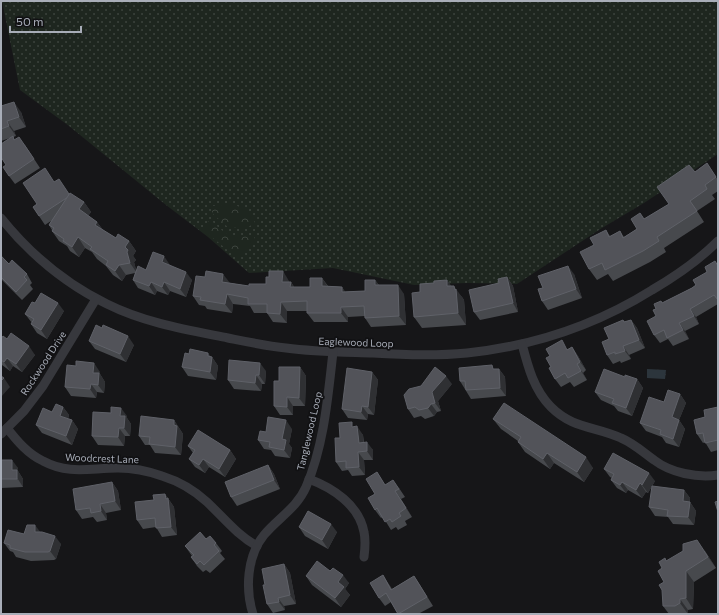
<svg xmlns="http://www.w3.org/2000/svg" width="719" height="615" viewBox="0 0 719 615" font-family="Commissioner,sans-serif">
<defs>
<pattern id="grass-dots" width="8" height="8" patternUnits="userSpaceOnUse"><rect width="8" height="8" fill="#1e261f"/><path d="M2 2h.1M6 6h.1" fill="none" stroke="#3c433d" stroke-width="1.8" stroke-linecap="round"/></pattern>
<pattern id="forest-crowns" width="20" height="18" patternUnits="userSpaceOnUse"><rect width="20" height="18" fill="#1e261f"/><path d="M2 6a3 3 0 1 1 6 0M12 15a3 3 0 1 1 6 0" fill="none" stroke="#3c433d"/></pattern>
<pattern id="water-ripples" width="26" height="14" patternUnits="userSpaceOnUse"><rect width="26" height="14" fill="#2c353c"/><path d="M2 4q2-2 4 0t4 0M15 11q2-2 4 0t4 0" fill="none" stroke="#485056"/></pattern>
</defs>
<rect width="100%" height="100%" fill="#161618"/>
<!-- grass -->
<polygon fill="url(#grass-dots)" points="2,1 718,1 718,154 644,203 602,228 517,284 467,283 414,285 333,268 249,273 208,237 166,205 69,126 20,90"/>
<!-- forest -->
<g fill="url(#forest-crowns)">
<path d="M 231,204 C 241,206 252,213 255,223 L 248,227 L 229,228 L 214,215 L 211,210 L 213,206 Z"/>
<path d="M 210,219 C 217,227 227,236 239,237 C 244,237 249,235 254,237 L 256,241 L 254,244 C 245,246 246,254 236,257 L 202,229 Z"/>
</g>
<!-- water -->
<polygon fill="url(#water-ripples)" points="647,369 666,370 665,379 647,378"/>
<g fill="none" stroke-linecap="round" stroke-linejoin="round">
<!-- street -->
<g stroke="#37383d" stroke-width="9">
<path d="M 1,218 C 30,254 66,284 107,304 C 145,323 188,330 228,338 C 248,342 267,346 286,348 C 315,352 344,352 373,353 C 404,355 436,356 467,353 C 533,346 596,325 652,290 C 676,276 698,261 718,241"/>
<path d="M 522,344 C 528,367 534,390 551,407 C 573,429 595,426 621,438 C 633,443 643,452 654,460 C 671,473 697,478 718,475"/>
<path d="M 7,428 C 17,441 28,454 43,461 C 69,475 90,468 118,468 C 133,468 148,471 162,476 C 178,481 195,491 207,502 C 224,518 237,535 257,546"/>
<polyline points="1,434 24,411 43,386 96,299"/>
<path d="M 309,479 C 333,488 359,505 364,532 C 366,541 365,549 364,557"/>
<path d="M 253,614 C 245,589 247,556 264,535 C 278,518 297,508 306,487 C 324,446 328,396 333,352"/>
</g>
</g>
<!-- wall -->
<g fill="#47494d">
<polygon points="1,106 21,112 26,127 14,131 16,136 13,137 15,140 25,145 40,168 15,184 9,176 6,165 10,138 1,141"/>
<polygon points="707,163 718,180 718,191 712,195 715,199 697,211 704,222 664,248 666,252 650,262 613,281 608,274 597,280 589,269 594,245 606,230 610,236 620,231 624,237 637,229 640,213 644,219 669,204 695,172"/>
<polygon points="54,182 69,194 84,202 91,212 88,216 97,222 103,230 116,238 129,241 136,251 133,256 136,260 134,262 136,270 146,270 170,265 192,280 186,297 170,291 168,295 157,291 155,295 138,288 133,280 135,273 126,275 122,281 113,275 106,266 97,259 92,252 85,248 79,257 70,251 67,246 59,241 52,231 52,230 49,225 51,221 45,225 33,207 37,204"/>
<polygon points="1,255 9,264 27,274 32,283 30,285 33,289 22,300 1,279"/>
<polygon points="715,261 718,265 718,304 696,317 699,324 685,331 689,339 673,346 668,339 660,343 654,335 656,316 656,309 661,301 662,303 692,288 696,285 707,272"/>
<polygon points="574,274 582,298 548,310 542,301 543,288"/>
<polygon points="205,277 230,283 249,286 266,284 289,281 289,282 291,282 294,287 310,287 322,278 328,286 342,287 345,292 365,291 375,280 379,285 404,294 406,325 371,327 365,318 365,316 348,317 348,322 314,322 307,313 307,311 287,311 287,323 273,322 267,313 254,313 250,306 233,304 232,313 207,309 205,306 199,305 193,296"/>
<polygon points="507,277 513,286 518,312 480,320 474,312 499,283"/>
<polygon points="447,280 451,286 462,297 464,300 466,325 422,328 414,317 434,283"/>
<polygon points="35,303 64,311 47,339 37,333 31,324 32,323 25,314"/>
<polygon points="623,320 625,322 631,320 637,328 645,348 629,355 631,359 621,363 620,361 613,364 607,355 609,339"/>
<polygon points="1,339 7,339 35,355 22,372 13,366 10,371 2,365 1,363"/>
<polygon points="89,341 134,345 126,362 95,349"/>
<polygon points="572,347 578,356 586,370 583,373 587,380 574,387 570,382 561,387 555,379 551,367 550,356 568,349"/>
<polygon points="211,357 212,357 218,366 216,380 188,376 182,367"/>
<polygon points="300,367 306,376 305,406 293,406 293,415 280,415 274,406 279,381"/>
<polygon points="495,369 499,369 505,377 506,396 471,399 460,381"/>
<polygon points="266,371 265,384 262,384 261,391 234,389 228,380"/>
<polygon points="100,372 100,374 105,382 104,393 97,392 96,398 71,396 65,387"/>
<polygon points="372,372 378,380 374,415 368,414 367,420 348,418 342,409"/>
<polygon points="625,377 637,379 643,388 632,416 618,411 614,406 601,400 595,392"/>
<polygon points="452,384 438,401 441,411 437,412 434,416 425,419 421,416 414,418 408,409"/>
<polygon points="680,394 686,403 679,420 685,429 679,447 666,443 662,437 646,431 640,423 664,402"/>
<polygon points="63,407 69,415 68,419 72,420 78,429 72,445 42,433 36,425 52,412"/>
<polygon points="718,407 718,450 711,452 705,442 703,443 697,434 705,417"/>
<polygon points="127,416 127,418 131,424 130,436 125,436 124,446 98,445 92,436"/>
<polygon points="493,419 593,468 584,482 554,463 550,469 525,452 518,442 518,441 501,429"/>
<polygon points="174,420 183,434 181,455 155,453 150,445 145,445 139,436"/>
<polygon points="355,427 363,435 364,442 373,450 373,460 364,460 365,475 352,476 348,470 342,471 336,462 340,438"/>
<polygon points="292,429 289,444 292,448 290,458 275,456 271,450 264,449 258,440 266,432"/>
<polygon points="188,446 230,450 236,459 225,477 209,467 205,473 195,467 189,459 193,453"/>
<polygon points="1,460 18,468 18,471 23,479 23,487 1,488"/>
<polygon points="268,465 274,474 280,489 237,506 231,497"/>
<polygon points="604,469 655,481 648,493 646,492 642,498 628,490 626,493 617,488 611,480 612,478 610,477"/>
<polygon points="377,472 385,485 399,488 405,497 401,499 412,517 405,521 407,525 398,530 396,527 391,530 383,517 381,518 375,510 375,494"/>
<polygon points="112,482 118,491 121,510 106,513 107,520 97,522 93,517 82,519 76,510"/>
<polygon points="684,490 690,498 690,502 696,511 694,525 673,524 668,517 655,516 649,507"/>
<polygon points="165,494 174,507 177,535 162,537 156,527 143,529 137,520 154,500"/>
<polygon points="299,527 337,532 328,549 305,536"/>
<polygon points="40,532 61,544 56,559 54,560 31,561 16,557 13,552 10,551 4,543 24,534"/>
<polygon points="206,539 216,543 222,551 220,553 225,559 210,573 206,570 203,572 197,566 191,557 192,556 185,546"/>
<polygon points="705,551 716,568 694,582 693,609 688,610 688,614 669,614 663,606 664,582 662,568 667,561"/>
<polygon points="284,564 290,573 296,604 284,606 285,610 273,613 267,604 265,585"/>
<polygon points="330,571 349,583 345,589 350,595 341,607 312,585 306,576"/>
<polygon points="383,575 392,589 414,576 420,585 433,606 418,614 398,614 391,602 385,606 379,598"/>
</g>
<!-- shaded-wall -->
<g fill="#2f3033">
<polygon points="14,102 21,112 26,127 19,117"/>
<polygon points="7,121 14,131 16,136 9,126"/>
<polygon points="84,202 91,212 86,219 79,209"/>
<polygon points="97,222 104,232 95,225"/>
<polygon points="78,237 85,248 79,257 72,247"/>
<polygon points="129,241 136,251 133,256 136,260 134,262 137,273 130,263 125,247"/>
<polygon points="164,256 170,265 168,271 162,262"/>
<polygon points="119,265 126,275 122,281 115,271"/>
<polygon points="568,266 574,274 582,298 576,289"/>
<polygon points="283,271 289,281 289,291 282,282"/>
<polygon points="186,272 192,280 186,297 180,289"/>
<polygon points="223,274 230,283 222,282"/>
<polygon points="507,277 513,286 518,312 513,303"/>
<polygon points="322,278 328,287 322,286"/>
<polygon points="375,280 382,289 375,285"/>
<polygon points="447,280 455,291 447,286"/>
<polygon points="151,282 157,291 155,295 149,286"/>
<polygon points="164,282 170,291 168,295 162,287"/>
<polygon points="291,282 297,291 290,287"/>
<polygon points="398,285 404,294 406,325 399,316"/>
<polygon points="454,286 464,300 466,325 458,313"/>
<polygon points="342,287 348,296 342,292"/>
<polygon points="227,294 233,304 232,313 225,304"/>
<polygon points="281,302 287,311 287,323 280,314"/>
<polygon points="58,303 64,311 47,339 41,330"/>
<polygon points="341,307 348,317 348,322 341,313"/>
<polygon points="690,309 696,317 699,324 694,316"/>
<polygon points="631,320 637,328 645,348 639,340"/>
<polygon points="679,323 685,331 689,339 683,330"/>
<polygon points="128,336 134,345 126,362 120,354"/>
<polygon points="29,346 35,355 22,372 16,364"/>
<polygon points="623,346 629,355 631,359 625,351"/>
<polygon points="572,347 578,356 586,370 580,362"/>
<polygon points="208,353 212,358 212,357 218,366 216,380 210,372 208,356"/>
<polygon points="7,358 13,366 10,371 4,362"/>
<polygon points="94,363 100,372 100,374 105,382 104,393 98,385 93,373"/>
<polygon points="260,363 266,371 265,384 259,375"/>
<polygon points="577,364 583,373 587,380 581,371"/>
<polygon points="300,367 306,376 305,406 299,398"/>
<polygon points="499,369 505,377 506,396 500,388"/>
<polygon points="372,372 378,380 374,415 368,407"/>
<polygon points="256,375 262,384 261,391 255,383"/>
<polygon points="446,376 452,384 438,401 441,411 435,403 432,392"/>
<polygon points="4,378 10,387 1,397 1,381"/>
<polygon points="637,379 643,388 632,416 626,408"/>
<polygon points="91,384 97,392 96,398 90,389"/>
<polygon points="680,394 686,403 679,420 685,429 679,447 673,439 672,417"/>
<polygon points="287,397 293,406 293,415 287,407"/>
<polygon points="431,404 437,412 434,416 428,408"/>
<polygon points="362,406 368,414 367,420 361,412"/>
<polygon points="63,407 69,415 66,424 60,416"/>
<polygon points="121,408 127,416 127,418 131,424 130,436 124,428 120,416"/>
<polygon points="72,420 78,429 72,445 66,436"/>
<polygon points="174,420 183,434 181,455 175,447 174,425"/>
<polygon points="286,420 292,429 289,444 292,448 290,458 284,450 282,439"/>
<polygon points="357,426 363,435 364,451 359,443"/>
<polygon points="119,428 125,436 124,446 118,437"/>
<polygon points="367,442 373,450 373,460 367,451"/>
<polygon points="230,450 236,459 225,477 219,469"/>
<polygon points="358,452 364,460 365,475 359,467"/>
<polygon points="547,453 554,463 550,469 543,459"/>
<polygon points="586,457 593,468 584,482 577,472"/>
<polygon points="203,459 209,467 205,473 199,465"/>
<polygon points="12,460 18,468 18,471 23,479 23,487 12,470"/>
<polygon points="268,465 274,474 280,489 274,480"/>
<polygon points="649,473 655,481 648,493 642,485"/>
<polygon points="112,482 118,491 121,510 115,501"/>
<polygon points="622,482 628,490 626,493 620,485"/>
<polygon points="640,483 646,492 642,498 636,490"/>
<polygon points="684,490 690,498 689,510 683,501"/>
<polygon points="395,491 401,499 412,517 406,508"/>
<polygon points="165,494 174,507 177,535 171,527"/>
<polygon points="690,502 696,511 694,525 688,517"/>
<polygon points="100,504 106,513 107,520 101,511"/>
<polygon points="331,524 337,532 328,549 322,540"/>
<polygon points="35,525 41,533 35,532"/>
<polygon points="55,536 61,544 56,559 50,551"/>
<polygon points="697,540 705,551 716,568 708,557"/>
<polygon points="284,564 290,573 296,604 290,595"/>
<polygon points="686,571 694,582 693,609 686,598"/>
<polygon points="343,575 349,583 345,589 350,595 341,607 335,598 338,582"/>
<polygon points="278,598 284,606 285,610 279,602"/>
<polygon points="680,599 688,610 688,614 680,603"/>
</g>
<!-- building -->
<g fill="#525359" stroke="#5f6168">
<polygon points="14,102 19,117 7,121 9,126 1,129 1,106"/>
<polygon points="13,136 14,140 19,137 34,159 9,176 3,167 6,165 1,157 1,144"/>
<polygon points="707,163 716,177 705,185 707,189 690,201 697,211 657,237 659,241 643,251 605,270 602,263 589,269 580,252 594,245 590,238 606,230 609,237 620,231 623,238 637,229 631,219 640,213 644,219 669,204 657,187 689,165 695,172"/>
<polygon points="45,168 54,182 59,179 69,194 68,197 39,216 33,207 37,204 23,183"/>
<polygon points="70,193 84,202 79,209 97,222 95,225 116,238 118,234 129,241 125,247 128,250 127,252 130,263 119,265 115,271 106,265 108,261 90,249 92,247 78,237 72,247 63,241 64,239 52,231 54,228 49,225"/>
<polygon points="153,252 164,256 162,262 186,272 180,289 164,282 162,287 151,282 149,286 133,280 138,266 146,270"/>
<polygon points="1,256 9,264 12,260 27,274 24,277 27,280 16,292 1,277"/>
<polygon points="715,261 718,266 718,300 714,295 690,309 694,316 679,323 683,330 667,338 664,330 654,335 647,321 656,316 653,310 656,309 654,304 661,301 662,303 692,288 696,285 693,280 707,272 705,267"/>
<polygon points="568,266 576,289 542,301 538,289 543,288 538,276"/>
<polygon points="206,271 223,274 222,282 249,286 249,284 266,284 266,277 269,277 269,271 283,271 282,282 291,282 290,287 310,287 310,278 322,278 322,286 342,287 342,292 365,291 365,280 375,280 375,285 398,285 399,316 365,318 364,306 341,307 341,313 307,313 307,301 281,302 280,314 267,313 267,304 248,304 248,298 227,294 225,304 200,300 201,297 193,296 196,276 205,277"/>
<polygon points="507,277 513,303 474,312 469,290 499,283 498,279"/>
<polygon points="447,280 447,286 454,286 455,290 456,289 458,313 414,317 412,293 420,292 420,284 434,283 434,281"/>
<polygon points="41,293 58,303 41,330 31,324 34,319 25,314 32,302 35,303"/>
<polygon points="623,320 624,322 631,320 639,340 623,346 625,351 615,354 615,352 607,355 602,342 609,339 604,328"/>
<polygon points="96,325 102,328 103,325 128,336 120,354 89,341"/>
<polygon points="11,333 29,346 16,364 7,358 4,362 1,360 1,339 3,336 7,339"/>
<polygon points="562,340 567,350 572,347 580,362 577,364 581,371 568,378 565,373 555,379 549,368 551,367 546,358 550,356 546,349"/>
<polygon points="190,349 208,353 208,356 212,357 210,372 182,367 185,353 189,354"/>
<polygon points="229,360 260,363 259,375 256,375 255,383 228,380"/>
<polygon points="76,361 94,363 93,373 99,373 98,385 91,384 90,389 65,387 67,365 76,366"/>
<polygon points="492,365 493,369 499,369 500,388 466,390 465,381 460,381 459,368"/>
<polygon points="279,367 300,367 299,398 287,397 287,407 274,406 274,381 279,381"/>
<polygon points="435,367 446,376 432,392 435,403 431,404 428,408 419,410 415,407 408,409 404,395 409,389 421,386"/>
<polygon points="347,368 372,372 368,407 362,406 361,412 342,409"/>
<polygon points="604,369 625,377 625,375 637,379 626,408 612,403 614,399 595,392"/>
<polygon points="1,376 4,378 1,381"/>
<polygon points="668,390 680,394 672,417 679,420 673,439 660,434 661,430 640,423 649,397 664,402"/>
<polygon points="504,403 586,457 577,472 547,453 543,459 518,442 521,437 493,419"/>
<polygon points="56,404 63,407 60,416 72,420 66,436 36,425 43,408 52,412"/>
<polygon points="111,407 121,408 120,416 125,416 124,428 119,428 118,437 92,436 93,412 111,413"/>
<polygon points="718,407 718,440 705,443 703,433 697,434 694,420 705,417 704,410"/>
<polygon points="141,416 174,420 174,425 177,426 175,447 149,444 150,437 139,436"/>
<polygon points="268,417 286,420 282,439 286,440 284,450 269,447 270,442 258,440 260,431 266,432"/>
<polygon points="352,422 352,427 357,426 359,443 367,442 367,451 358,452 359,467 346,468 346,461 336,462 335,438 340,438 339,423"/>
<polygon points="198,430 230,450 219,469 203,459 199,465 189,459 195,450 188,446"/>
<polygon points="613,453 649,473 642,485 640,483 636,490 622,482 620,485 611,480 614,474 604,469"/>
<polygon points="1,460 12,460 12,470 17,470 17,479 1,479"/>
<polygon points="268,465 274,480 231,497 225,482"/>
<polygon points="377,472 385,485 393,480 399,489 395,491 406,508 399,513 401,516 392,522 390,519 385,522 377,508 375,510 368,498 375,494 366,479"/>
<polygon points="112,482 115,501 100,504 101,511 91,513 90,508 76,510 73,489"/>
<polygon points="652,486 684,490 683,501 690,502 688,517 667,516 668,510 649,507"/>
<polygon points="165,494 166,499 168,498 171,527 156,528 155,518 137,520 135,502 154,500 153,495"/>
<polygon points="718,501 718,512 715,502"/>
<polygon points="308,511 331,524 322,540 299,527"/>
<polygon points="27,525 35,525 35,532 42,532 55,536 50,551 48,552 25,552 10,548 10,545 4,543 8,530 24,534"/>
<polygon points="200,532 206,539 210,536 216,543 214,545 219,551 204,565 200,561 197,564 191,557 194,555 185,546"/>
<polygon points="697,540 708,557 686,571 686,598 680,599 680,603 675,606 663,606 662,590 659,585 664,582 658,571 662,568 659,562 665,558 666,561 683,551 683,544"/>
<polygon points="317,561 330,571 333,568 343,575 338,582 344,587 335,598 306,576"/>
<polygon points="284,564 290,595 278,598 279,602 267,604 263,585 265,585 262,569"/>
<polygon points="383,575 391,590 414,576 427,597 398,614 386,593 379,598 370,583"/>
</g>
<g text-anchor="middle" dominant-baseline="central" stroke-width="3.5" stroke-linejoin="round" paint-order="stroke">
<!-- street labels -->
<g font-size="10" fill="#a8adb8" stroke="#111113">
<text transform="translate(356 342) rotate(2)">Eaglewood Loop</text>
<text transform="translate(43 363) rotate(-57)">Rockwood Drive</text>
<text transform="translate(309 431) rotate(-77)">Tanglewood Loop</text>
<text transform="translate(102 458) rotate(2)">Woodcrest Lane</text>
</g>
</g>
<!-- border -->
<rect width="719" height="615" fill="none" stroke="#a8adb8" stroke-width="4"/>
<!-- scale -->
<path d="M10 26v6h71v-6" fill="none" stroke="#a8adb8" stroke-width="2"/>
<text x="16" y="26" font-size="12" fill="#a8adb8" stroke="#111113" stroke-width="3" paint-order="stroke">50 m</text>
</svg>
